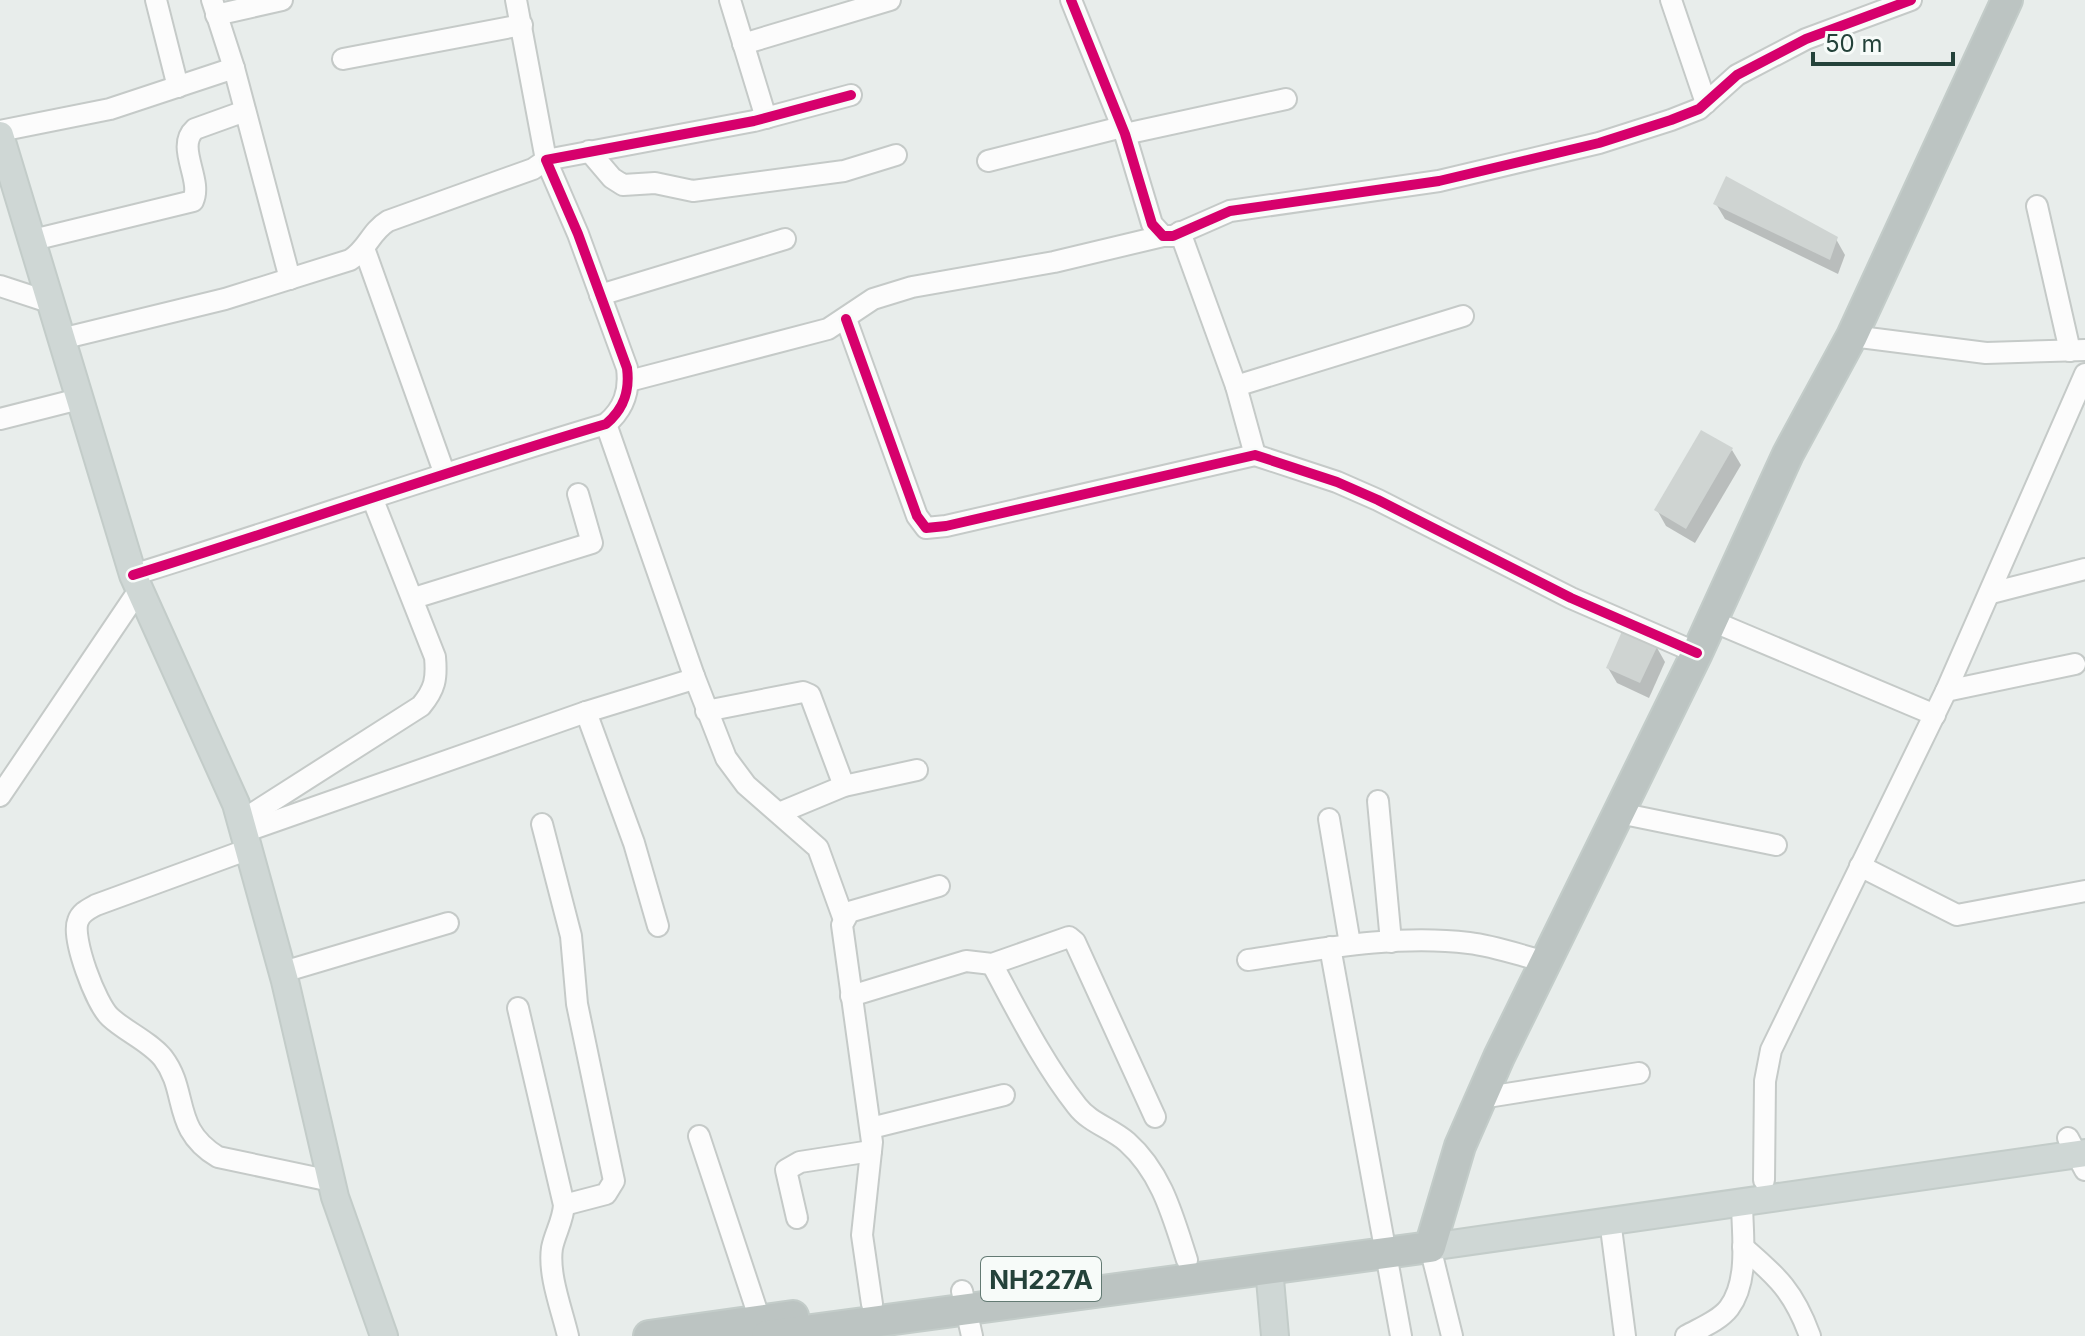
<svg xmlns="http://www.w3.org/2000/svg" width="2085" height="1336" viewBox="0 0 2085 1336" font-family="Inter,sans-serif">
<rect width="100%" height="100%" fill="#e8edeb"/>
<!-- shadow -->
<g fill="#0003">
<polygon points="1716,204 1836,239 1845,255 1838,274 1725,219"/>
<polygon points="1732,450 1741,465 1695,543 1666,526 1657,510"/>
<polygon points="1656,646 1665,662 1649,698 1617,683 1608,668"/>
</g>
<!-- building -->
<g fill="#cfd4d2">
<polygon points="1726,176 1838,237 1830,260 1713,204"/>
<polygon points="1701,430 1733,448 1686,529 1654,510"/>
<polygon points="1623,629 1658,645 1640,683 1606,668"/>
</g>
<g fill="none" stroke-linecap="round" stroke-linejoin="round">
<!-- minor casing -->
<g stroke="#c5cac8" stroke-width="24">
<g id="minor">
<polyline points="156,0 178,87"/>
<polyline points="212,0 234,68 290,279"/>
<polyline points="730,0 766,118"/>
<polyline points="1071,0 1125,134 1152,224 1163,236 1173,236 1230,211 1439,181 1599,143 1671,120 1699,109 1737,75 1806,39 1911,0"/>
<polyline points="1671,0 1706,103"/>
<polyline points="216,15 282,0"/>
<polyline points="743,44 890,0"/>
<polyline points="343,59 522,25"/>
<polyline points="0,131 110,109 234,68"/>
<polyline points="1125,134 1286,99"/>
<polyline points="589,151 612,178 623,185 655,183 693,191 844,171 896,155"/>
<polyline points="988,161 1122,127"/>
<polyline points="2037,206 2070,351"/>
<polyline points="1180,232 1236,386 1255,455"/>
<path d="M 33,240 L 193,201 C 203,179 175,147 195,129 L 245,111"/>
<polyline points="365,251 444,472"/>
<polyline points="0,286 49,302"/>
<polyline points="600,295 785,239"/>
<polyline points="846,319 917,516 926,528 946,526 1255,455 1337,482 1378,500 1571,598 1697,653"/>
<polyline points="1852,336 1986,353 2085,350"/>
<path d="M 61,339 L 225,299 L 350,260 C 368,249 370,232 388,221 L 533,169 L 546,160 L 516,0"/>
<polyline points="629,381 828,329 873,299 912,287 1054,262 1163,236"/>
<polyline points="1236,386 1463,316"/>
<polyline points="0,419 79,399"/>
<path d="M 133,575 C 291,526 447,471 606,424 C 624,409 630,391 627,368 L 578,234 L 546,160 L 754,121 L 851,95"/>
<polyline points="1991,593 2085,569"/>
<polyline points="414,598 592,543 578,494"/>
<polyline points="1712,621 1935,715"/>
<polyline points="694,676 726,758 746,785 818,848 843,917"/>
<polyline points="1946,691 2075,664"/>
<polyline points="706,711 803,692 810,695 844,786"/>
<polyline points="586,712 634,843 658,926"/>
<polyline points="0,796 139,590"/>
<polyline points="1378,801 1391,942"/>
<polyline points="779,813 844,786 917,770"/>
<polyline points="1619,813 1776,845"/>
<polyline points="1329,819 1350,944"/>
<path d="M 241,821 L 421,706 C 435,689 437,679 435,657 L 373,500"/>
<polyline points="542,824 571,936 577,1004 614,1181 606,1194 564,1205"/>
<polyline points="244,832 586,712 687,681 694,676 606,424"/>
<path d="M 249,849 L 96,905 C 89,909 81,912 78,921 C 71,938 96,1004 110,1017 C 126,1032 149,1041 163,1058 C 189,1092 171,1129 218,1157 L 331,1181"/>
<polyline points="1860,866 1957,915 2085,891"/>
<polyline points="1330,947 1401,1336"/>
<path d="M 1248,960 C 1321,949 1395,934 1469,943 C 1495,946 1522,956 1547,962"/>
<path d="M 992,964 C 1018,1012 1043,1063 1077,1106 C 1090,1123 1111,1128 1127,1142 C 1162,1173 1173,1217 1187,1260"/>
<polyline points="283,972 448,923"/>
<polyline points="851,996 966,961 992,964 1069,937 1075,942 1155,1117"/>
<path d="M 518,1008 L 564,1205 C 563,1221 555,1233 552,1248 C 548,1275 562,1310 568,1336"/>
<polyline points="1481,1098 1639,1073"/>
<polyline points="871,1128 1004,1095"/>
<polyline points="699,1136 760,1320"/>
<polyline points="2068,1138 2085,1170"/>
<polyline points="1764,1180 1765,1081 1771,1050 1946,691 2085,374"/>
<polyline points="797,1218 786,1170 800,1162 871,1151"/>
<polyline points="1610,1220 1625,1336"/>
<polyline points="1430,1247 1452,1336"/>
<path d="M 1743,1247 C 1778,1277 1794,1292 1810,1336"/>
<polyline points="962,1291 972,1336"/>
<polyline points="872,1304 862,1235 872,1142 842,925 849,912 939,886"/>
<path d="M 1686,1336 C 1700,1328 1719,1321 1729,1308 C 1750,1280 1742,1234 1742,1201"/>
</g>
</g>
<!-- major casing -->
<g stroke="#c3ccc9" stroke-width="30">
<g id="major">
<polyline points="0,135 133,575 236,804 285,981 335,1197 384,1336"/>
<polyline points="1430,1247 2085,1153"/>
<polyline points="1269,1268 1275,1336"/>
</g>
</g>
<!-- highway casing -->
<g stroke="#c3ccc9" stroke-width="34">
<g id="highway">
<polyline points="649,1336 793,1316"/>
<polyline points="767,1336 1430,1247 1460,1146 1499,1057 1697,653 1788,454 1852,336 2007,0"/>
</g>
</g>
<!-- minor -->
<use href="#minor" stroke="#fcfcfc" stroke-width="20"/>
<!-- major -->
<use href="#major" stroke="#cfd7d5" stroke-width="26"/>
<!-- highway -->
<use href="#highway" stroke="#bcc4c2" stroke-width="30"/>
<!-- cycleway casing -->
<g stroke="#f7fbf9" stroke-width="15">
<g id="cycleway">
<polyline points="1071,0 1125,134 1152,224 1163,236 1173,236 1230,211 1439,181 1599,143 1671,120 1699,109 1737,75 1806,39 1911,0"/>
<polyline points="846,319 917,516 926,528 946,526 1255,455 1337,482 1378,500 1571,598 1697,653"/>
<path d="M 133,575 C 291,526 447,471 606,424 C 624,409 630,391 627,368 L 578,234 L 546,160 L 754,121 L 851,95"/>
</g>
</g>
<!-- cycleway -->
<use href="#cycleway" stroke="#d6006c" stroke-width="10"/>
</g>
<g text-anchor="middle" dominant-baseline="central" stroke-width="7" stroke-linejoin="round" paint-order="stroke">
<!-- shield labels -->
<rect fill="#f7fbf9" stroke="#637a73" stroke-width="2" x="981" y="1257" width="120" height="44" rx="6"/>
<g font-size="26" font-weight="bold" fill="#24423a">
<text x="1041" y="1279">NH227A</text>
</g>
</g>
<!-- scale -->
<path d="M1813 52v12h140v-12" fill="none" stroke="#24423a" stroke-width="4"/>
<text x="1825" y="52" font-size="24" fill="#24423a" stroke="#f7fbf9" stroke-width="6" paint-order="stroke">50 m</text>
</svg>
